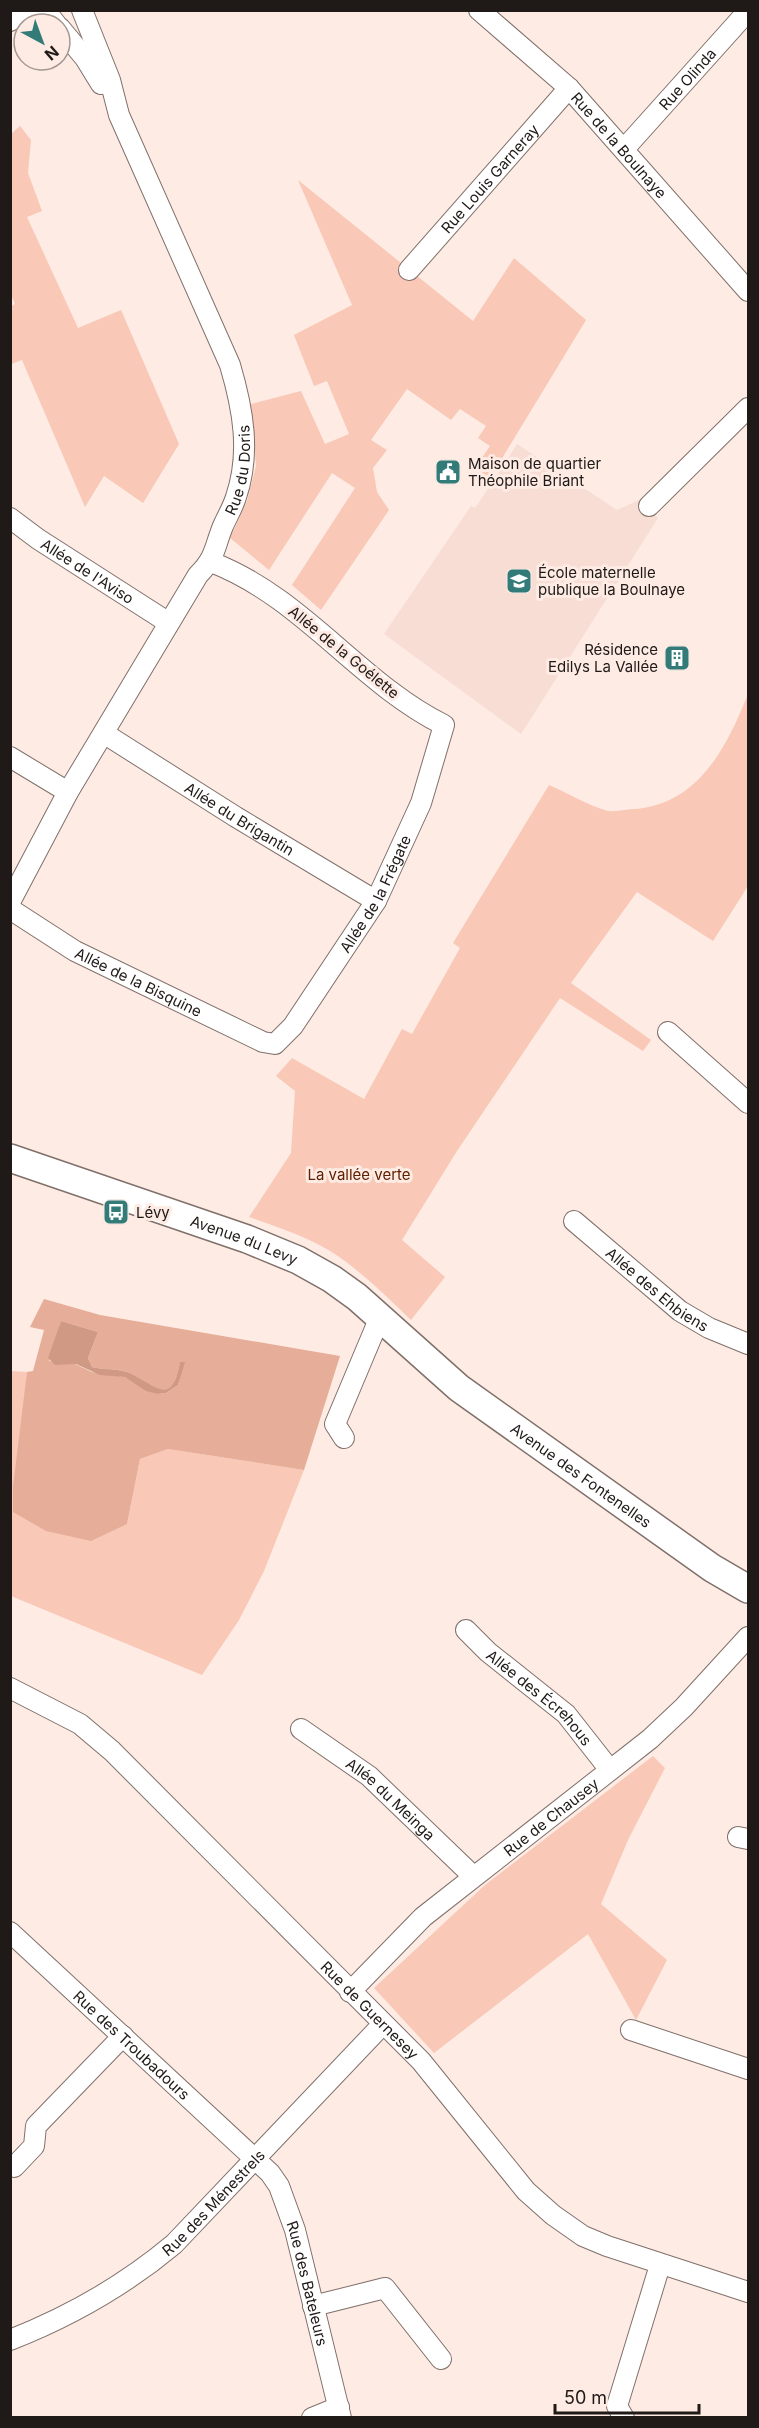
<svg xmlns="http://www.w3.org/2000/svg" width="759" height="2428" viewBox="0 0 759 2428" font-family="Inter,sans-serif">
<rect width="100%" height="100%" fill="#fdebe4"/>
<!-- built -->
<polygon fill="#f7ddd3" points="517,444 617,510 639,500 658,518 521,734 384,634 471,506 475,508 482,498"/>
<!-- green -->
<g fill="#f9c8b6">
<polygon points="20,126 31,140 28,173 42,211 27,217 78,328 121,310 179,444 143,503 104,476 85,507 22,360 11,364 11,306 15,304 10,293 10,135"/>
<polygon points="298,180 473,321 514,258 586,320 490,478 475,468 490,446 478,438 486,426 460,409 451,420 407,389 371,440 387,450 373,468 377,492 389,510 321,610 292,585 355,488 332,473 269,570 230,538 247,501 256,466 251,404 301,391 325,444 349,434 327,381 314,386 294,335 352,305"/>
<path d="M 748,694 L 748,886 L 713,941 L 637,892 L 571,983 L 651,1040 L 643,1051 L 560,998 L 457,1151 L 402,1240 L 445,1277 L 411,1320 C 388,1298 365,1275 338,1256 C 312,1238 279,1228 249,1217 L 291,1153 L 295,1091 L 276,1076 L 292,1058 L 364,1099 L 402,1029 L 412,1034 L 460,948 L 453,943 L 549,785 C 568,793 589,806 608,811 C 616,812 628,809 636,809 C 699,803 727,747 748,694 Z"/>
<polygon points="10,1371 27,1372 22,1427 127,1524 140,1459 168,1449 304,1470 264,1571 239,1620 202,1675 11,1596"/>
<polygon points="653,1756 665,1768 628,1840 601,1904 667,1960 636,2020 588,1934 434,2053 374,1988 485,1885"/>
</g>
<!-- forest -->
<path fill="#e6ad98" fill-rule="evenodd" d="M 44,1299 L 100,1315 L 340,1356 L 304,1470 L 168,1449 L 140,1459 L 127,1524 L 91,1541 L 46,1531 L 13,1512 L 13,1487 L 27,1372 L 33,1371 L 44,1330 L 30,1327 ZM 61,1321 L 98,1332 L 88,1358 L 92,1367 C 104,1370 118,1368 130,1373 C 153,1384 172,1409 180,1363 L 184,1362 L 178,1385 L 166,1393 L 158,1394 L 125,1377 L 92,1372 L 75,1364 L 49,1361 Z"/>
<!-- water -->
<path fill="#d09984" d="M 61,1321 L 98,1332 L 88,1358 L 92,1367 C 104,1370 118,1368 130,1373 C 154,1384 172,1409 180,1362 L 185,1362 L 178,1385 L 166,1393 L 158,1394 L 146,1391 L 125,1377 L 100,1375 L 76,1364 L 55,1365 L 48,1358 Z"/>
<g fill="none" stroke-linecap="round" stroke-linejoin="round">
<!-- street casing -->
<g stroke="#80706a" stroke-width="22">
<g id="street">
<polyline points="45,10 56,24"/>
<path id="s1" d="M 479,10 L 569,88 L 748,291"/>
<polyline points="10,21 28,10"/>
<polyline points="60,28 85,58 101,84"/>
<path id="s2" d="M 625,148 L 748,11"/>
<path id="s3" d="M 409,270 L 569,88"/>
<polyline points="649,506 748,408"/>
<path id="s4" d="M 10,518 L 38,539 L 169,623"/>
<path id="s5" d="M 105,734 L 236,817 L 376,901"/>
<polyline points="10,757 68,792"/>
<path id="s6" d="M 10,902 L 68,792 L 198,575 C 216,557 214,548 223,526 C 227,517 233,507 236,497 C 251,453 243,409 230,365 L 119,115 L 110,80 L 82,10"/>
<path id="s7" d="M 10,909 L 75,951 L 263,1042 L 275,1044 L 293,1026 L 376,901 L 421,803 L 444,725 C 359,683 303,597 211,562"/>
<polyline points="668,1032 748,1103"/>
<path id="s8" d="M 574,1221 L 680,1311 L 709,1328 L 748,1344"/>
<polyline points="344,1438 335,1424 380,1317"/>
<path id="s9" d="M 466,1630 L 488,1652 L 566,1714 L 610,1770"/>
<path id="s10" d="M 10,1688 L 80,1724 L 112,1751 L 421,2061 L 526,2191 L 553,2215 L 583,2236 L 607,2246 L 748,2292"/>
<path id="s11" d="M 301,1729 L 369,1776 L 473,1876"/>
<polyline points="738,1837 748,1839"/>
<path id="s12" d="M 10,1932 L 270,2173 L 279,2186 L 295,2230 L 341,2418"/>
<path id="s13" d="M 350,1992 L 423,1917 L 650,1739 L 684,1707 L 748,1637"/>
<polyline points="631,2030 748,2069"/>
<polyline points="14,2167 34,2146 36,2126 123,2036"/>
<polyline points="313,2306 385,2288 441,2359"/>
<path id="s14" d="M 10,2340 C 71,2316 124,2286 174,2244 L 383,2024"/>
<polyline points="312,2418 339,2407"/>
<polyline points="624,2418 617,2406 660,2265"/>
</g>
</g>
<!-- secondary casing -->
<g stroke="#80706a" stroke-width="30">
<g id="secondary">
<path id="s15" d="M 10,1158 L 247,1239 L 298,1260 L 332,1279 L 357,1297 L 459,1388 L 712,1568 L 748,1589"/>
</g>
</g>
<!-- street -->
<use href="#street" stroke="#fff" stroke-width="20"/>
<!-- secondary -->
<use href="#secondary" stroke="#fff" stroke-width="27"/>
</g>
<!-- icons -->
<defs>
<g id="civic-square" transform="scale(1.35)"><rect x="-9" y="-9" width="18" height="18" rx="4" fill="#327b78" stroke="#fdebe4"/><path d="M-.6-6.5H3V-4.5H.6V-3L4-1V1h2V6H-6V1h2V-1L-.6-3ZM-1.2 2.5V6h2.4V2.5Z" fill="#fff"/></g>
<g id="school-square" transform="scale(1.35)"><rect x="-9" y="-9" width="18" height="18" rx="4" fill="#327b78" stroke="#fdebe4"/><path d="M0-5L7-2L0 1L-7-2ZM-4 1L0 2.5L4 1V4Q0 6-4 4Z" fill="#fff"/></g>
<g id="building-square" transform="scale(1.35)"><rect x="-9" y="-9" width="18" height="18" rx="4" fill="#327b78" stroke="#fdebe4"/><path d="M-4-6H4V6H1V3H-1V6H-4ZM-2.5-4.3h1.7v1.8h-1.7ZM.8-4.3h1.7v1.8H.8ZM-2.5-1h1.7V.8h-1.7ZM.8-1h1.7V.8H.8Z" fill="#fff"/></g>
<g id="bus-square" transform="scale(1.35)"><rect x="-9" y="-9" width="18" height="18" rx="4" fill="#327b78" stroke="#fdebe4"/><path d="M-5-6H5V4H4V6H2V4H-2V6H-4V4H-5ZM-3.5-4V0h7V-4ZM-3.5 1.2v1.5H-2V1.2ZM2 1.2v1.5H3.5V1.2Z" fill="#fff"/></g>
</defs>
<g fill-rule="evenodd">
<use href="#civic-square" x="448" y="472"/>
<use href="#school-square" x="519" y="581"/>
<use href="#building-square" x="677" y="658"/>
<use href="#bus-square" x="116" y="1212"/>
</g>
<g text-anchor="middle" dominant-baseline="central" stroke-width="6" stroke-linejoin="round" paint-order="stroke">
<!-- street labels -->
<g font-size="15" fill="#1f1917" stroke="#fdebe4">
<text stroke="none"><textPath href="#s2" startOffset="93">Rue Olinda</textPath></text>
<text stroke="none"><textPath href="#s1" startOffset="195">Rue de la Boulnaye</textPath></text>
<text stroke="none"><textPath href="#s3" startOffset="122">Rue Louis Garneray</textPath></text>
<text stroke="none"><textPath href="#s6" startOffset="492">Rue du Doris</textPath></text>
<text stroke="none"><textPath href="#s4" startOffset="94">Allée de l'Aviso</textPath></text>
<text transform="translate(344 652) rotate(39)">Allée de la Goélette</text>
<text stroke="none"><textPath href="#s5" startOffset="159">Allée du Brigantin</textPath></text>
<text stroke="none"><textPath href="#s7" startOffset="480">Allée de la Frégate</textPath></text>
<text stroke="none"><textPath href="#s7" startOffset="148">Allée de la Bisquine</textPath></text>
<text stroke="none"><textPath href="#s15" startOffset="248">Avenue du Levy</textPath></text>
<text stroke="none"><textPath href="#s8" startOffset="108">Allée des Ehbiens</textPath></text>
<text stroke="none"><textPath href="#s15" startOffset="662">Avenue des Fontenelles</textPath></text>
<text stroke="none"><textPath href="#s9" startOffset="100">Allée des Écrehous</textPath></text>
<text stroke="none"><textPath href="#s11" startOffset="114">Allée du Meinga</textPath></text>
<text stroke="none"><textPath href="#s13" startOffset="267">Rue de Chausey</textPath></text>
<text stroke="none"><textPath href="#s10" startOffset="486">Rue de Guernesey</textPath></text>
<text stroke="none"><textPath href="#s12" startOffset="166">Rue des Troubadours</textPath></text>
<text stroke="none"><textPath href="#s14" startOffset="248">Rue des Ménestrels</textPath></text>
<text stroke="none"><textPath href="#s12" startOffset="472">Rue des Bateleurs</textPath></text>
</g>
<!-- poi labels -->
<g font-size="15" fill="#1f1917" stroke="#fdebe4" text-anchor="start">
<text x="468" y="463">Maison de quartier<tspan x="468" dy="17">Théophile Briant</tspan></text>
<text x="538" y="572">École maternelle<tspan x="538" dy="17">publique la Boulnaye</tspan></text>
<text x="658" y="649" text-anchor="end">Résidence<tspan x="658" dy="17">Edilys La Vallée</tspan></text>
<text x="136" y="1212">Lévy</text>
</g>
<!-- park labels -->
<g font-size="15" fill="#612000" stroke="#fdebe4">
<text x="359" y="1174">La vallée verte</text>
</g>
</g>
<!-- border -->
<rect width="759" height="2428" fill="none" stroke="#1f1917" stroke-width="24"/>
<!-- north arrow -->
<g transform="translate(42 42) rotate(139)"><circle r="28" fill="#fdebe4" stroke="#a49792" stroke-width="1.5"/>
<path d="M0-4.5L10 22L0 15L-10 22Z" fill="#327b78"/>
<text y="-9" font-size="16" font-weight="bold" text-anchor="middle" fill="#1f1917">N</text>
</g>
<!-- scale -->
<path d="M555 2404v9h144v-9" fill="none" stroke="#1f1917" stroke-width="3"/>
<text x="564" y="2404" font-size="18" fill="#1f1917" stroke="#fdebe4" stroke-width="4.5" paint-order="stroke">50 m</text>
</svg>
